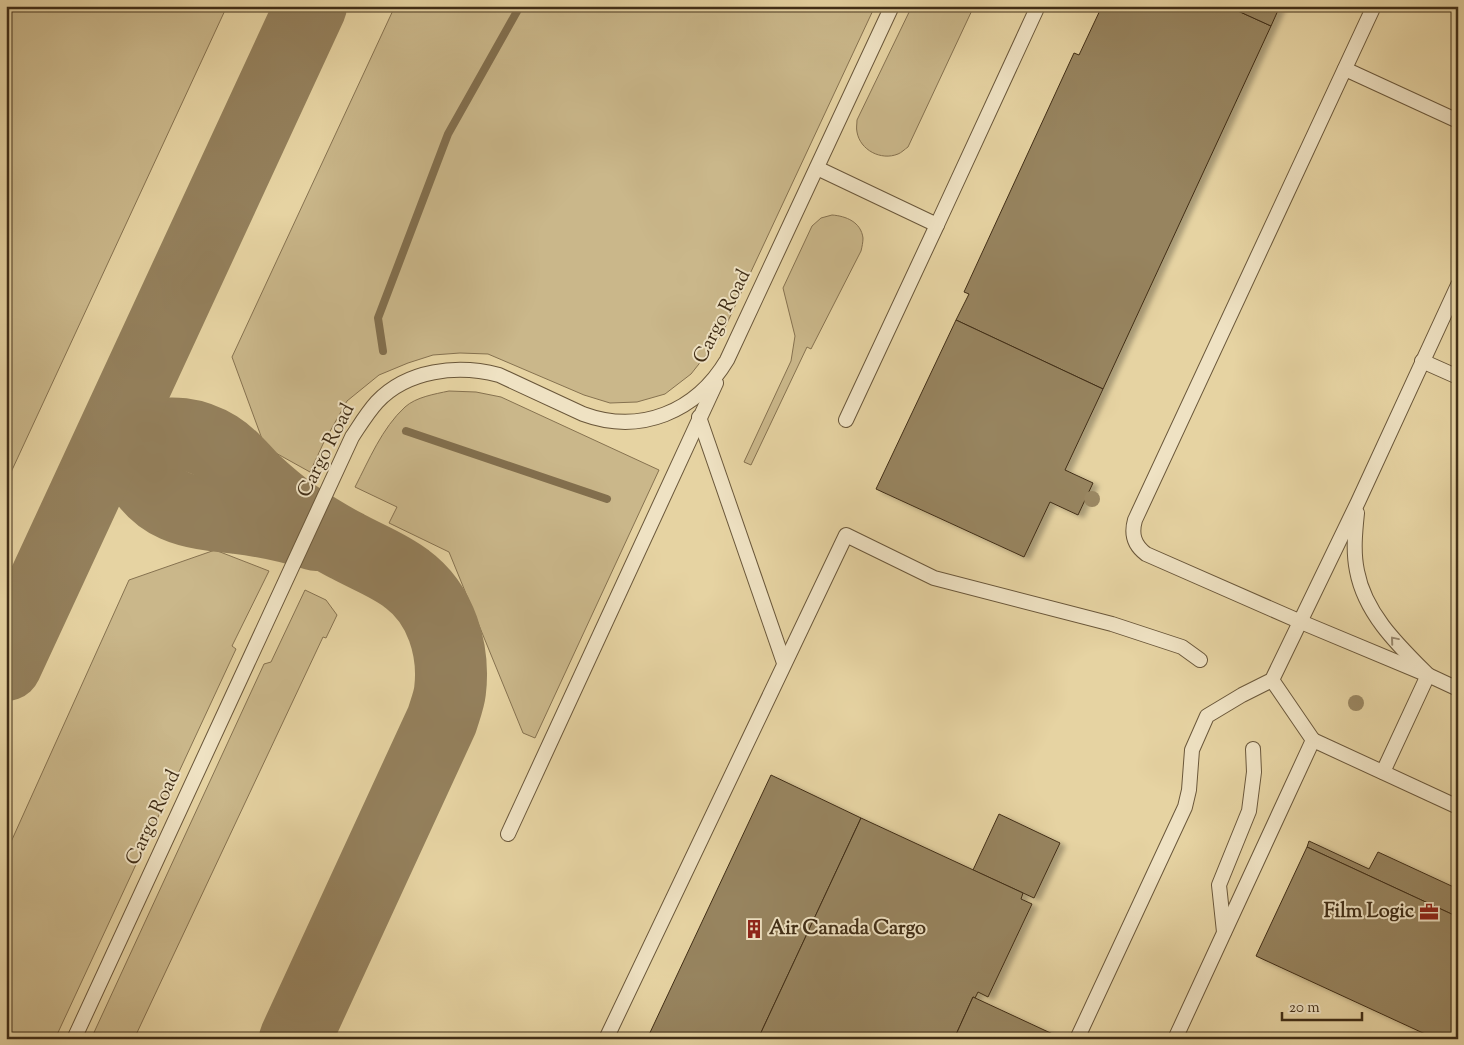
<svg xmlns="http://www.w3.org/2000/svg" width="1464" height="1045" viewBox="0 0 1464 1045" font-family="'Sorts Mill Goudy',serif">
<defs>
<filter id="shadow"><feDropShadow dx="5.5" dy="3" stdDeviation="2.5" flood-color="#0004"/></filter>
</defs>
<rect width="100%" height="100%" fill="#e6d3a2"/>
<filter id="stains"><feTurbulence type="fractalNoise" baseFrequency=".004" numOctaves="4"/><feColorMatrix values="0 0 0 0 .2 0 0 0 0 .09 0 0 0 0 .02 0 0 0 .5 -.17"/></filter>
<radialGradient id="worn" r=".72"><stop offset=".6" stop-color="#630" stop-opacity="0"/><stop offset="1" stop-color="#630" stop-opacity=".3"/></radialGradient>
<!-- green -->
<g fill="#cab78a" stroke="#867250">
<polygon points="6,6 227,6 6,483"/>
<polygon points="395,6 875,6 721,336 691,374 665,394 637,402 610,403 584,395 488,354 460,353 433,355 408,363 379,375 347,401 323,444 310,472 265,447 232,357"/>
<path d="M 912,6 L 974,6 L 908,147 C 905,149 901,153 898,154 C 881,161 860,150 857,132 C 856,128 857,124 857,120 Z"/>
<path d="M 832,215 C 846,216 861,222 863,238 C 863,242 862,247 861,251 L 811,349 L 807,347 L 751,465 L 744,462 L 791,361 L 795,336 L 783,288 L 812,226 L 821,218 Z"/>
<path d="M 449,391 L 476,392 L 501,397 L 659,470 L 535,738 L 523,733 L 449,552 L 389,523 L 397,507 L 355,487 C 369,460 382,428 405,407 C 416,397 435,394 449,391 Z"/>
<polygon points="215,550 269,571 232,646 236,649 55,1039 6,1039 6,853 129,580"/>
<polygon points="305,590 326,600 337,615 326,638 323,637 134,1039 91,1039 264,664 271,662"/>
</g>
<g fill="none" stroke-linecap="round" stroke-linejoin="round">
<!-- stream -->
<g stroke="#826f4e" stroke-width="8">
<polyline points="383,351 378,318 448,134 520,6"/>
<polyline points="406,431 607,499"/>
</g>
<!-- taxiway -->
<g stroke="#94805c" stroke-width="72">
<path d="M 131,397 C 123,417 124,441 133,461 C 155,510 190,513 237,518 C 263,521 291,527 316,535"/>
<path d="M 91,483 C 118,438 171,418 218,447 C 232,456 243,469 254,481 C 267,493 281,505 295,515 C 312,526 329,537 347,546 C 367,557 389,565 407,579 C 441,604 455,650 450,691 C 449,700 445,710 442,720 L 295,1039"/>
<polyline points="6,665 311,6"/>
</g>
</g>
<!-- building -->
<g fill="#97845f" stroke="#412e17" filter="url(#shadow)">
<polygon points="1102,6 1227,6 1271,26 1103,389 956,320 969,294 964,292 1074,53 1079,55"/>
<polygon points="1227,6 1280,6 1271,26"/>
<polygon points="956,320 1103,389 1065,470 1093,483 1078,515 1050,502 1024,557 876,489"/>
<polygon points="771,775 861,818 758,1039 647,1039"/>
<polygon points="999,814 1060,843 1034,898 973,870"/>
<polygon points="861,818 1023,893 1021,899 1032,904 988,997 978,992 975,998 973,997 954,1039 758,1039"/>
<polygon points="1309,841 1369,869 1378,852 1458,889 1458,917 1307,847"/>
<polygon points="1307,847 1458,917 1458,1039 1436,1039 1256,956"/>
<polygon points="973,997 1057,1036 1055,1039 954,1039"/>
</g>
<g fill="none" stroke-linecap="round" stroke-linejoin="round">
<!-- service casing -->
<g stroke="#6a573a" stroke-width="16">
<g id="service">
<path d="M 1374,6 L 1135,520 C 1131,534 1134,545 1146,554 L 1301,622 L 1428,675 L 1458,689"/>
<polyline points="1345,69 1458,121"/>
<polyline points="817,168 937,225 1038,6"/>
<polyline points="1422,361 1458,377"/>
<polyline points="699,417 784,663"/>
<polyline points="846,420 937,225"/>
<path d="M 1357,513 C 1355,532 1353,552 1357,571 C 1365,614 1399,646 1428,675 L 1383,772"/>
<polyline points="1313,740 1458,807"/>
<polyline points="508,834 716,383"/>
<polyline points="1224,932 1219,885 1249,811 1254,772 1253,749"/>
<path d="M 74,1039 L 352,437 C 360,425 367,413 377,402 C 407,370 457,364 499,375 L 583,414 C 640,435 696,412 727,360 L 892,6"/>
<polyline points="606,1039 846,535 934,578 1112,624 1182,647 1200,660"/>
<polyline points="1077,1039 1185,807 1189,790 1192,750 1207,716 1242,695 1272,680 1358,502 1458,285"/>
<polyline points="1175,1039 1313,740 1272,680"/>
</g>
</g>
<!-- service -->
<use href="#service" stroke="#efe2c3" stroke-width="14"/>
</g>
<!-- trees -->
<g fill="#9a8762">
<circle cx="1092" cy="499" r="8"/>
<circle cx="1356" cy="703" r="8"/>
</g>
<!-- one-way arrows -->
<defs><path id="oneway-chevron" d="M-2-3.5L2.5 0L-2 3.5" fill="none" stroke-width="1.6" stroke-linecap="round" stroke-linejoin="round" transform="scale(1.25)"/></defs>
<use stroke="#98886d" href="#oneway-chevron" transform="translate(1394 640) rotate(-130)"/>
<!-- icons -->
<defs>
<g id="office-bare" transform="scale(1.5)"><path d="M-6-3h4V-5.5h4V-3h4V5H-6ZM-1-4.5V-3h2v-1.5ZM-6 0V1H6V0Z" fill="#8f2418" stroke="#efe2c3" stroke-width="2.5" paint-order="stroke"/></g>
<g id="building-bare" transform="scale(1.5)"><path d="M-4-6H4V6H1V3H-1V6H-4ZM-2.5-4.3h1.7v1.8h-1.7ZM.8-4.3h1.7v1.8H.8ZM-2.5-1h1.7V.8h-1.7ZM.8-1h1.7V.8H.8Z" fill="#8f2418" stroke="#efe2c3" stroke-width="2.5" paint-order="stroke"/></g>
</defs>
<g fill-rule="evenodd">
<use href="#office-bare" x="1429" y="912"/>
<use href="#building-bare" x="754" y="929"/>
</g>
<g text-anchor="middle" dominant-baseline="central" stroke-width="4" stroke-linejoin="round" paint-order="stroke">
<!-- street labels -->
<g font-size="20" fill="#412e17" stroke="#efe2c3">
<text transform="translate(723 317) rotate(-63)">Cargo Road</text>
<text transform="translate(327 451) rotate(-63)">Cargo Road</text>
<text transform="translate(154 818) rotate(-65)">Cargo Road</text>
</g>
<!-- poi labels -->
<g font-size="20" font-weight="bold" fill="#412e17" stroke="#efe2c3" text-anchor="end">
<text x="1414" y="912">Film Logic</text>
<text x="769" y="929" text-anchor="start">Air Canada Cargo</text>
</g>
</g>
<!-- margin -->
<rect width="1464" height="1045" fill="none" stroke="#e6d3a2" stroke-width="25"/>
<rect x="8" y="8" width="1449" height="1030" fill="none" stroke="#412e17" stroke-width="2.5"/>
<rect x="12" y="12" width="1439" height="1020" fill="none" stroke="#412e17"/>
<!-- scale -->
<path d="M1282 1012v8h80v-8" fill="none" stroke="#412e17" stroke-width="2.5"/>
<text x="1289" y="1012" font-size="15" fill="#412e17" stroke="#efe2c3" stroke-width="4" paint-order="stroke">20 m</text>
<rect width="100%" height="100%" filter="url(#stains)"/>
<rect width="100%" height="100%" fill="url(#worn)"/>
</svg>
